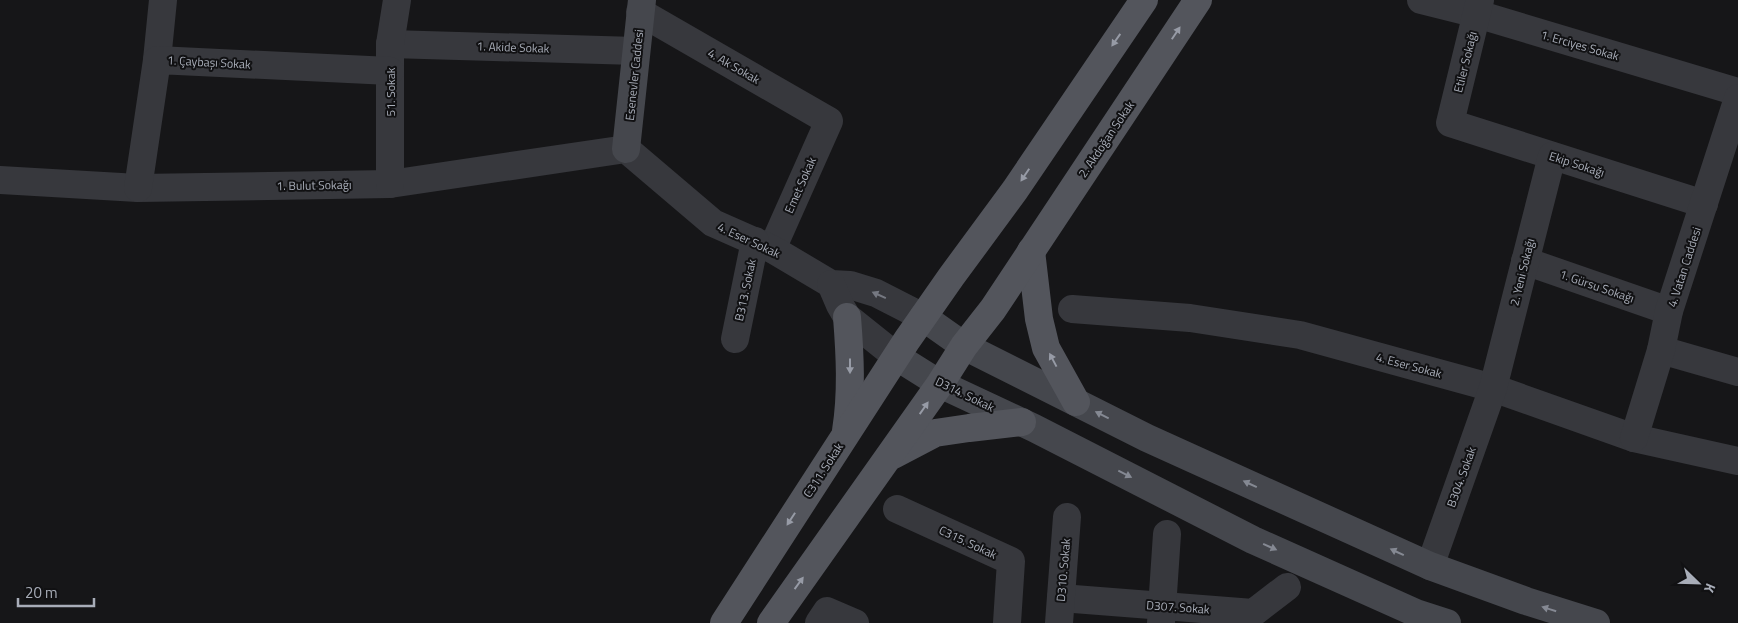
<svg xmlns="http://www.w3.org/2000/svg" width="1738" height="623" viewBox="0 0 1738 623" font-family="'Titillium Web',sans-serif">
<rect width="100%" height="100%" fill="#161618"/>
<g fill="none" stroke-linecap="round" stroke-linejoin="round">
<!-- minor -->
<g stroke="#37383d" stroke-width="28">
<polyline points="1421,0 1477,14 1738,92"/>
<polyline points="1480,0 1450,123 1704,204"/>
<polyline points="640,12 829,121 772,249"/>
<polyline points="390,44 636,51"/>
<polyline points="157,60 163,0"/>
<polyline points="0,180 138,188 390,184 626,149 713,223 772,249 831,284 850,285 876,293 923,317"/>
<polyline points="390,184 390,44 397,0"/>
<polyline points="138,188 157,60 390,71"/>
<polyline points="1525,261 1669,311"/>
<polyline points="831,284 840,305 847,317 897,357"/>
<polyline points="1072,309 1190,318 1300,335 1493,388 1634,438 1738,461"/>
<polyline points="735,339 755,241"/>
<polyline points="1661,350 1738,372"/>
<polyline points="1634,438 1661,350 1669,311 1738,98"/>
<polyline points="897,509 1011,561 1007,623"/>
<polyline points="1430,566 1493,388 1552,156"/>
<polyline points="1061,598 1253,613 1287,587"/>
<polyline points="819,623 827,611 855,623"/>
<polyline points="1059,623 1067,517"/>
<polyline points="1161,623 1167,534"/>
</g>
<!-- secondary -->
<g stroke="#45474d" stroke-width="28">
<polyline points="626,149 642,0"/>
<polyline points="923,317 964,346 1147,438 1430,566 1526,601 1596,623"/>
<polyline points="897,357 940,384 1034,428 1253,540 1416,613 1447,623"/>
</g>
<!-- primary -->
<g stroke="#53555c" stroke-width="28">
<polyline points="1031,251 1039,319 1046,348 1076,402"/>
<path d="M 846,431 C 852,393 850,355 847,317"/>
<polyline points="893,455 935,433 969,428 1022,422"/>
<polyline points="724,623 907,340 951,277 1015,190 1144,0"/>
<polyline points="771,623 940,384 964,346 993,309 1198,0"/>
</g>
</g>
<!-- one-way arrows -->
<defs><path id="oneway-solid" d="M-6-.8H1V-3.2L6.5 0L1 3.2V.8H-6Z" transform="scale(1.25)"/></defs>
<g fill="#979ba6">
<use href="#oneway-solid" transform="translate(1176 33) rotate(-56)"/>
<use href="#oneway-solid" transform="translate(1116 40) rotate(125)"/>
<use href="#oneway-solid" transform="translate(1025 175) rotate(124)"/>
<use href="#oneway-solid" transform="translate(1053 360) rotate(-118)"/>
<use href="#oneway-solid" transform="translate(850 366) rotate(90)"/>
<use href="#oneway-solid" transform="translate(924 408) rotate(-55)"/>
<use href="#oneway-solid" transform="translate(791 519) rotate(123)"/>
<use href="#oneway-solid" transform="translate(799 583) rotate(-54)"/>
</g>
<use fill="#757881" href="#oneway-solid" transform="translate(879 295) rotate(-156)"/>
<g fill="#858993">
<use href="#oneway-solid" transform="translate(1102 415) rotate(-153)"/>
<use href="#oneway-solid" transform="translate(1125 474) rotate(27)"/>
<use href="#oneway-solid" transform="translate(1250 484) rotate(-155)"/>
<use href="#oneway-solid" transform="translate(1270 547) rotate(24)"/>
<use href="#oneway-solid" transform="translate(1397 552) rotate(-155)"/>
<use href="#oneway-solid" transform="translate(1549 609) rotate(-163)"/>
</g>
<g text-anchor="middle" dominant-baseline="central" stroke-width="4" stroke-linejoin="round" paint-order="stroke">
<!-- street labels -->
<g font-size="12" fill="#a8adb8" stroke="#111113">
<text transform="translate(1580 45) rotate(16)">1. Erciyes Sokak</text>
<text transform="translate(513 47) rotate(2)">1. Akide Sokak</text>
<text transform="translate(209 62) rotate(3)">1. Çaybaşı Sokak</text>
<text transform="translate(1465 62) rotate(-76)">Etiler Sokağı</text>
<text transform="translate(734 66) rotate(30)">4. Ak Sokak</text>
<text transform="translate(634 75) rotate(-84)">Esenevler Caddesi</text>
<text transform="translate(390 92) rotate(-90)">51. Sokak</text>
<text transform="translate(1106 139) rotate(-56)">2. Akdoğan Sokak</text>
<text transform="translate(1577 164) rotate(18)">Ekip Sokağı</text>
<text transform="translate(314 185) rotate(-1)">1. Bulut Sokağı</text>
<text transform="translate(800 185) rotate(-66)">Emet Sokak</text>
<text transform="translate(749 240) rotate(25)">4. Eser Sokak</text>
<text transform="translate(1684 267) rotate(-72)">4. Vatan Caddesi</text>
<text transform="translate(1522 272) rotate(-76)">2. Yeni Sokağı</text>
<text transform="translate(1597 286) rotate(19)">1. Gürsu Sokağı</text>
<text transform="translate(745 290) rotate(-78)">B313. Sokak</text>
<text transform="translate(1409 365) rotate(15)">4. Eser Sokak</text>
<text transform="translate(965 394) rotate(26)">D314. Sokak</text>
<text transform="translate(823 470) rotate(-57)">C311. Sokak</text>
<text transform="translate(1461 477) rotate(-70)">B304. Sokak</text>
<text transform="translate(968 542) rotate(25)">C315. Sokak</text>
<text transform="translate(1063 570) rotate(-85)">D310. Sokak</text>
<text transform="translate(1178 607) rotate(4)">D307. Sokak</text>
</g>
</g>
<!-- north arrow -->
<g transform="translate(1698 583) rotate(113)" stroke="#111113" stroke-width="4" paint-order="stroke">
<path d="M0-4L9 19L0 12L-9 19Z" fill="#a8adb8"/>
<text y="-8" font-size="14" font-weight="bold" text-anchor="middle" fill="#a8adb8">K</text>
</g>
<!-- scale -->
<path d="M18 598v8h76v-8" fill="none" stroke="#a8adb8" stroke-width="2.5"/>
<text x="25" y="598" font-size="15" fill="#a8adb8" stroke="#111113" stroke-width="4" paint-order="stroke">20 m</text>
</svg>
